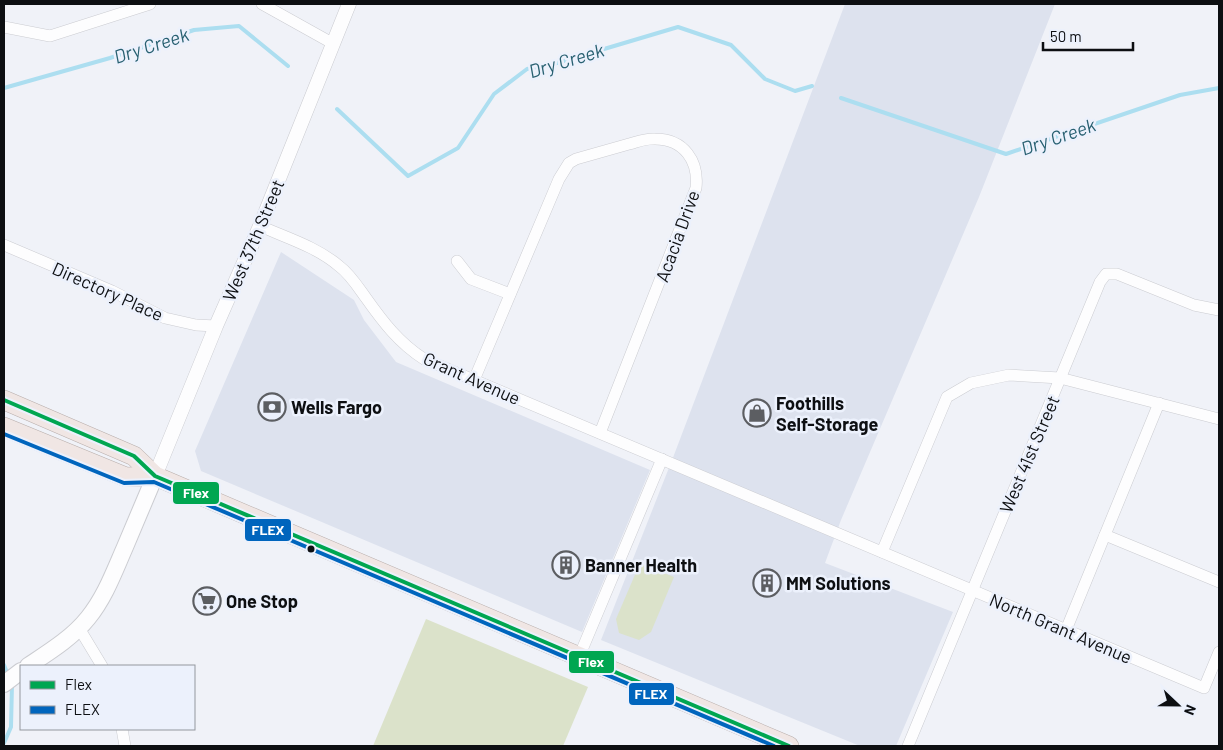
<svg xmlns="http://www.w3.org/2000/svg" width="1223" height="750" viewBox="0 0 1223 750" font-family="Barlow,sans-serif">
<rect width="100%" height="100%" fill="#f0f2f8"/>
<!-- built -->
<g fill="#dde2ee">
<polygon points="845,4 1055,4 979,197 841,520 825,563 953,612 896,746 860,746 601,640 674,455"/>
<polygon points="281,252 354,300 364,320 396,362 650,470 582,632 201,471 195,451"/>
</g>
<!-- green -->
<g fill="#dbe2ca">
<polygon points="640,563 674,577 651,632 639,640 619,633 616,619"/>
<polygon points="426,619 588,687 563,746 373,746"/>
</g>
<g fill="none" stroke-linecap="round" stroke-linejoin="round">
<!-- stream -->
<g stroke="#acdef0" stroke-width="4">
<polyline points="4,88 110,58 194,30 239,26 288,66"/>
<polyline points="841,98 1006,154 1180,95 1219,88"/>
<polyline points="337,109 408,176 458,148 494,94 527,69 557,63 678,27 731,45 765,79 795,91 812,86"/>
<polyline points="4,665 8,675"/>
<polyline points="4,743 11,727 12,684"/>
</g>
<!-- minor casing -->
<g stroke="#cbccd1" stroke-width="12">
<g id="minor">
<polyline points="262,4 332,43"/>
<polyline points="4,27 50,36 150,4"/>
<path d="M 260,226 C 287,238 317,247 339,266 C 350,274 358,287 366,298 C 383,322 399,343 424,359 L 1204,688 L 1219,652"/>
<polyline points="4,245 112,291 165,318 196,325 216,326"/>
<polyline points="457,261 471,279 510,294"/>
<path d="M 474,380 L 559,179 L 569,163 L 576,159 C 594,154 611,149 629,144 C 637,142 646,138 655,139 C 684,139 699,161 696,188 L 600,433"/>
<polyline points="1105,535 1219,582"/>
<polyline points="882,552 947,397 971,383 1009,375 1060,378 1219,419"/>
<polyline points="79,628 102,666"/>
<polyline points="1066,630 1159,403"/>
<polyline points="579,657 662,459"/>
<polyline points="122,729 125,746"/>
<polyline points="908,746 1100,282 1106,274 1117,274 1194,305 1219,310"/>
</g>
</g>
<!-- tertiary casing -->
<g stroke="#cbccd1" stroke-width="15">
<polyline id="tertiary" points="155,476 216,326 260,226 349,4"/>
</g>
<!-- secondary casing -->
<g stroke="#cbccd1" stroke-width="18">
<g id="secondary">
<path d="M 28,666 C 49,652 72,638 88,618 C 105,597 114,572 125,547 C 135,523 145,500 155,476"/>
<polyline points="4,684 21,671"/>
</g>
</g>
<!-- trunk casing -->
<g stroke="#b8aeab" stroke-width="20">
<g id="trunk">
<polyline points="4,400 134,456 155,476 789,746"/>
<polyline points="4,427 126,477 155,476"/>
</g>
</g>
<!-- minor -->
<use href="#minor" stroke="#fdfdfe" stroke-width="11"/>
<!-- tertiary -->
<use href="#tertiary" stroke="#fdfdfe" stroke-width="14"/>
<!-- secondary -->
<use href="#secondary" stroke="#fdfdfe" stroke-width="16"/>
<!-- trunk -->
<use href="#trunk" stroke="#f0e6e4" stroke-width="19"/>
<!-- bus-1 casing -->
<g stroke="#ecf1fc" stroke-width="8">
<polyline id="bus-1" points="4,400 134,456 155,476 789,746"/>
</g>
<!-- bus-2 casing -->
<g stroke="#ecf1fc" stroke-width="8">
<polyline id="bus-2" points="4,434 124,483 154,482 774,746"/>
</g>
<!-- bus-1 -->
<use href="#bus-1" stroke="#00a651" stroke-width="4"/>
<!-- bus-2 -->
<use href="#bus-2" stroke="#0065bd" stroke-width="4"/>
</g>
<!-- icons -->
<defs>
<g id="bank-ring" transform="scale(1.4375)"><circle r="9.5" fill="#ecf1fc" stroke="#5c5e62" stroke-width="1.5"/><path d="M-6-4H6V4H-6ZM0-2.3a2.3 2.3 0 1 0 0 4.6a2.3 2.3 0 1 0 0-4.6Z" fill="#5c5e62"/></g>
<g id="shop-ring" transform="scale(1.4375)"><circle r="9.5" fill="#ecf1fc" stroke="#5c5e62" stroke-width="1.5"/><path d="M-5-2.5h2.3a2.7 3.5 0 0 1 5.4 0H5L5.5 6h-11ZM-1.5-2.5h3a1.5 2.3 0 0 0-3 0Z" fill="#5c5e62"/></g>
<g id="building-ring" transform="scale(1.4375)"><circle r="9.5" fill="#ecf1fc" stroke="#5c5e62" stroke-width="1.5"/><path d="M-4-6H4V6H1V3H-1V6H-4ZM-2.5-4.3h1.7v1.8h-1.7ZM.8-4.3h1.7v1.8H.8ZM-2.5-1h1.7V.8h-1.7ZM.8-1h1.7V.8H.8Z" fill="#5c5e62"/></g>
<g id="supermarket-ring" transform="scale(1.4375)"><circle r="9.5" fill="#ecf1fc" stroke="#5c5e62" stroke-width="1.5"/><path d="M-6-5.5h2.5l.6 2H6L4.5 2H-2.5L-4.4-4H-6ZM-1.5 3.2a1.3 1.3 0 1 0 .1 0ZM3 3.2a1.3 1.3 0 1 0 .1 0Z" fill="#5c5e62"/></g>
</defs>
<g fill-rule="evenodd">
<use href="#bank-ring" x="272" y="407"/>
<use href="#shop-ring" x="757" y="413"/>
<use href="#building-ring" x="566" y="565"/>
<use href="#building-ring" x="767" y="583"/>
<use href="#supermarket-ring" x="207" y="601"/>
</g>
<!-- markers -->
<circle fill="#0d0f12" stroke="#ecf1fc" stroke-width="2" cx="311" cy="549" r="4.5"/>
<g text-anchor="middle" dominant-baseline="central" stroke-width="5" stroke-linejoin="round" paint-order="stroke">
<!-- street labels -->
<g font-size="18" fill="#0d0f12" stroke="#ecf1fc">
<text transform="translate(677 236) rotate(-70)">Acacia Drive</text>
<text transform="translate(253 240) rotate(-67)">West 37th Street</text>
<text transform="translate(108 291) rotate(24)">Directory Place</text>
<text transform="translate(472 378) rotate(24)">Grant Avenue</text>
<text transform="translate(1029 454) rotate(-67)">West 41st Street</text>
<text transform="translate(1061 628) rotate(23)">North Grant Avenue</text>
</g>
<!-- poi labels -->
<g font-size="18" font-weight="bold" fill="#0d0f12" stroke="#ecf1fc" text-anchor="start">
<text x="776" y="403">Foothills<tspan x="776" dy="21">Self-Storage</tspan></text>
<text x="291" y="407">Wells Fargo</text>
<text x="585" y="565">Banner Health</text>
<text x="786" y="583">MM Solutions</text>
<text x="226" y="601">One Stop</text>
</g>
<!-- water labels -->
<g font-size="19" font-style="italic" fill="#286071" stroke="#ecf1fc">
<text transform="translate(151 45) rotate(-18)">Dry Creek</text>
<text transform="translate(566 60) rotate(-17)">Dry Creek</text>
<text transform="translate(1058 136) rotate(-19)">Dry Creek</text>
</g>
</g>
<g stroke="#ecf1fc" stroke-width="2">
<rect x="172" y="481" width="48" height="24" rx="5" fill="#00a651"/>
<rect x="244" y="518" width="48" height="24" rx="5" fill="#0065bd"/>
<rect x="568" y="650" width="47" height="24" rx="5" fill="#00a651"/>
<rect x="628" y="682" width="47" height="24" rx="5" fill="#0065bd"/>
</g>
<g font-size="14" text-anchor="middle" font-weight="bold" fill="#fff">
<text x="196" y="498">Flex</text>
<text x="268" y="535">FLEX</text>
<text x="591" y="667">Flex</text>
<text x="651" y="699">FLEX</text>
</g>
<!-- border -->
<rect width="1223" height="750" fill="none" stroke="#0d0f12" stroke-width="10"/>
<!-- legend -->
<rect x="20" y="665" width="175" height="65" fill="#ecf1fc" stroke="#93979e"/>
<rect x="30" y="681" width="25" height="8" fill="#00a651" stroke="#93979e"/>
<text x="65" y="690" font-size="15" fill="#0d0f12">Flex</text>
<rect x="30" y="706" width="25" height="8" fill="#0065bd" stroke="#93979e"/>
<text x="65" y="715" font-size="15" fill="#0d0f12">FLEX</text>
<!-- north arrow -->
<g transform="translate(1178 705) rotate(112)" stroke="#ecf1fc" stroke-width="4" paint-order="stroke">
<path d="M0-4L9 19L0 12L-9 19Z" fill="#0d0f12"/>
<text y="-8" font-size="14" font-weight="bold" text-anchor="middle" fill="#0d0f12">N</text>
</g>
<!-- scale -->
<path d="M1043 42v8h90v-8" fill="none" stroke="#0d0f12" stroke-width="2.5"/>
<text x="1050" y="42" font-size="15" fill="#0d0f12" stroke="#ecf1fc" stroke-width="4" paint-order="stroke">50 m</text>
</svg>
